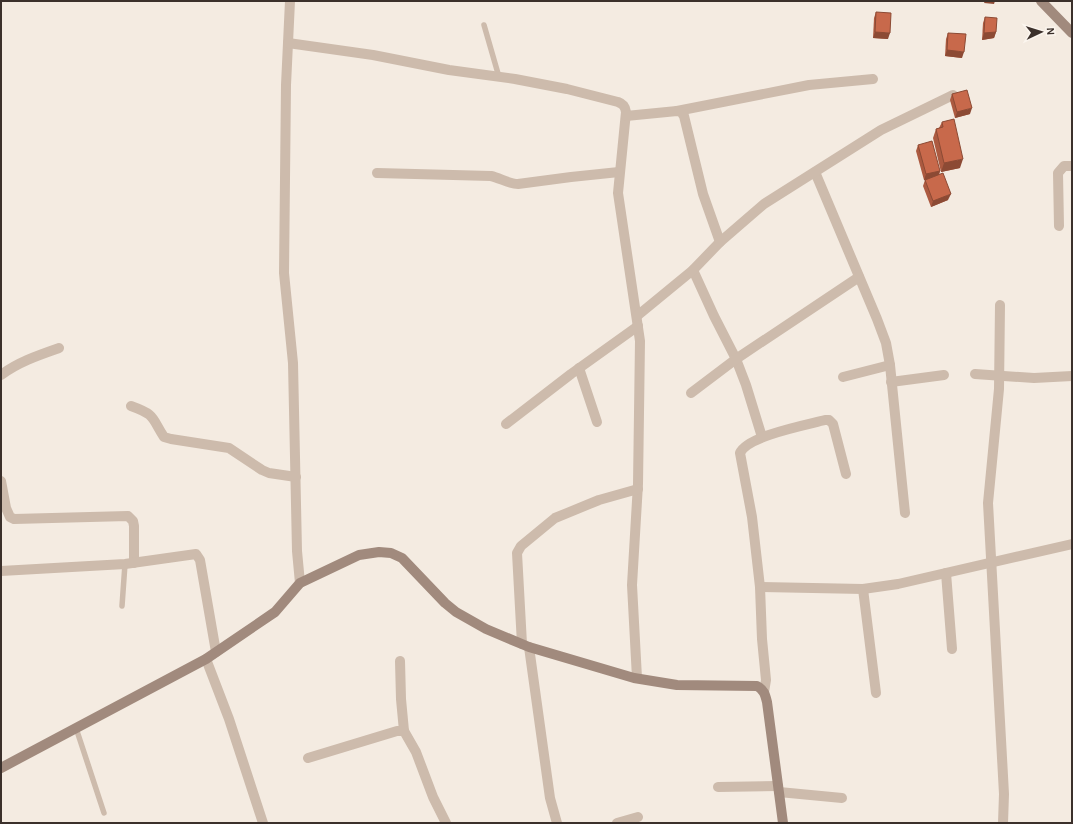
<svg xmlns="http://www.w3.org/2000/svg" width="1073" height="824" viewBox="0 0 1073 824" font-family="'Alegreya Sans',sans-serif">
<rect width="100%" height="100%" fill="#f4ebe1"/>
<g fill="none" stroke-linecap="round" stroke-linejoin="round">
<!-- lane -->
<g stroke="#cdbbac" stroke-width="5.5">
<polyline points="484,25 499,77"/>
<polyline points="122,606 125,564"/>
<polyline points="76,728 104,813"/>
</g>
<!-- street -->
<g stroke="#cdbbac" stroke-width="10">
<polyline points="290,1 286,85 284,273 293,363 297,551 300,583"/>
<path d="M 288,43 L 373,55 L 449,70 L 515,79 L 567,89 L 618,102 C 623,104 625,106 626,112 L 618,193 L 640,341 L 638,484 L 632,585 L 637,678"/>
<polyline points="677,111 809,85 873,79"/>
<polyline points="626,116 677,111 681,112 684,116 703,194 720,242"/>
<polyline points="815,172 877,319 886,343 890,365 905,513"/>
<path d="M 377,173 L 491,176 C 500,178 509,184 518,184 L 571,177 L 619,172"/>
<polyline points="1059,226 1058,173 1064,166 1072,166"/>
<polyline points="693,270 714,316 736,359 746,385 762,437"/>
<polyline points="1000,305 999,389 988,503 1004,794 1003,823"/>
<polyline points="637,316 693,270 720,242 764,204 881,130 953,95"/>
<polyline points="579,368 597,422"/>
<polyline points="975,374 1034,378 1072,376"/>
<path d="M 1,375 C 18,362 39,355 59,348"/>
<polyline points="843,377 890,365"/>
<polyline points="891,382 944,375"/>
<polyline points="691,393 736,359 859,277"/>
<path d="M 131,406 C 156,415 151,417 164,437 L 171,439 L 229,448 L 262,470 L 269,473 L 296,477"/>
<polyline points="506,424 571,374 638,326"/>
<polyline points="1,481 6,508 10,517 14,519 128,516 133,521 134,526 134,563"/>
<polyline points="1,571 125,564 196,554 200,560 216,652"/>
<polyline points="946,573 952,649"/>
<polyline points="760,587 863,589 898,584 1072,544"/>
<polyline points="863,589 876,693"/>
<polyline points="522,644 517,553 521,546 555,518 599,500 638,489"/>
<polyline points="529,647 550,798 557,823"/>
<polyline points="206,659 229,719 263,823"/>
<polyline points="400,661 401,699 404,731"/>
<path d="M 764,692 L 766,680 L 762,639 L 760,587 L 752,517 L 740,453 C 747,436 806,425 825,420 L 829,420 L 833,424 L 846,474"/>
<polyline points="308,758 397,731 404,731 416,752 433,797 446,823"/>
<polyline points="718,787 778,786"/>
<polyline points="779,792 842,798"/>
<polyline points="617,823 638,817"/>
</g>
<!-- secondary -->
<g stroke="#a18a7d" stroke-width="10">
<polyline points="1041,1 1072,33"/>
<path d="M 1,768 L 206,659 L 275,612 L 300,583 L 359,555 L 379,552 L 391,553 L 402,558 L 445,603 L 456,612 L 486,629 L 529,647 L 634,678 L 677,685 L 757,686 C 764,690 765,694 767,702 L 783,823"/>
</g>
</g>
<!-- wall -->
<g fill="#ac5a40">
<polygon points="876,12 888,39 873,38 874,18"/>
<polygon points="985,17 996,32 994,38 982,40 983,23"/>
<polygon points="948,33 962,58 945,56 946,39"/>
<polygon points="952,94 970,114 955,118 950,100"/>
<polygon points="942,122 960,168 941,172 933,138 936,129 939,128"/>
<polygon points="918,145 940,171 939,175 948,200 931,207 923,186 925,180 924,180 916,151"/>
</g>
<!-- shaded-wall -->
<g fill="#8c4a34">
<polygon points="985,1 995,1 994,4 984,3"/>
<polygon points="875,32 890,33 888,39 873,38"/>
<polygon points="996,32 994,38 982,40 984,33"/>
<polygon points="947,50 964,52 962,58 945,56"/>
<polygon points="972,108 970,114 955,118 957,112"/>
<polygon points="963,159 960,168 941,172 944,163"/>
<polygon points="940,171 938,177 924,180 926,174"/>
<polygon points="951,194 948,200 931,207 933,201"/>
</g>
<!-- building -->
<g fill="#c8694b" stroke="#8c4a34">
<polygon points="876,12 891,13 890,33 875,32"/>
<polygon points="985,17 997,18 996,32 984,33"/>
<polygon points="948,33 966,34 964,52 947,50"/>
<polygon points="967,90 972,108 957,112 952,94"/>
<polygon points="954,119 963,159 944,163 936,129 943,127 942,122"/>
<polygon points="932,141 940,171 926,174 918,145"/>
<polygon points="943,173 951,194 933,201 925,180"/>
</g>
<!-- border -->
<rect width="1073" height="824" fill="none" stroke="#3b302b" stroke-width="4"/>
<!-- north arrow -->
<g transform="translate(1041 32) rotate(86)" stroke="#fbf5ee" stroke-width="3" paint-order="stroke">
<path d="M0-3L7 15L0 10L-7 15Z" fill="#3b302b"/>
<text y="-6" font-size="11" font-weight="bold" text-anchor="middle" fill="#3b302b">N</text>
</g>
</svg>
